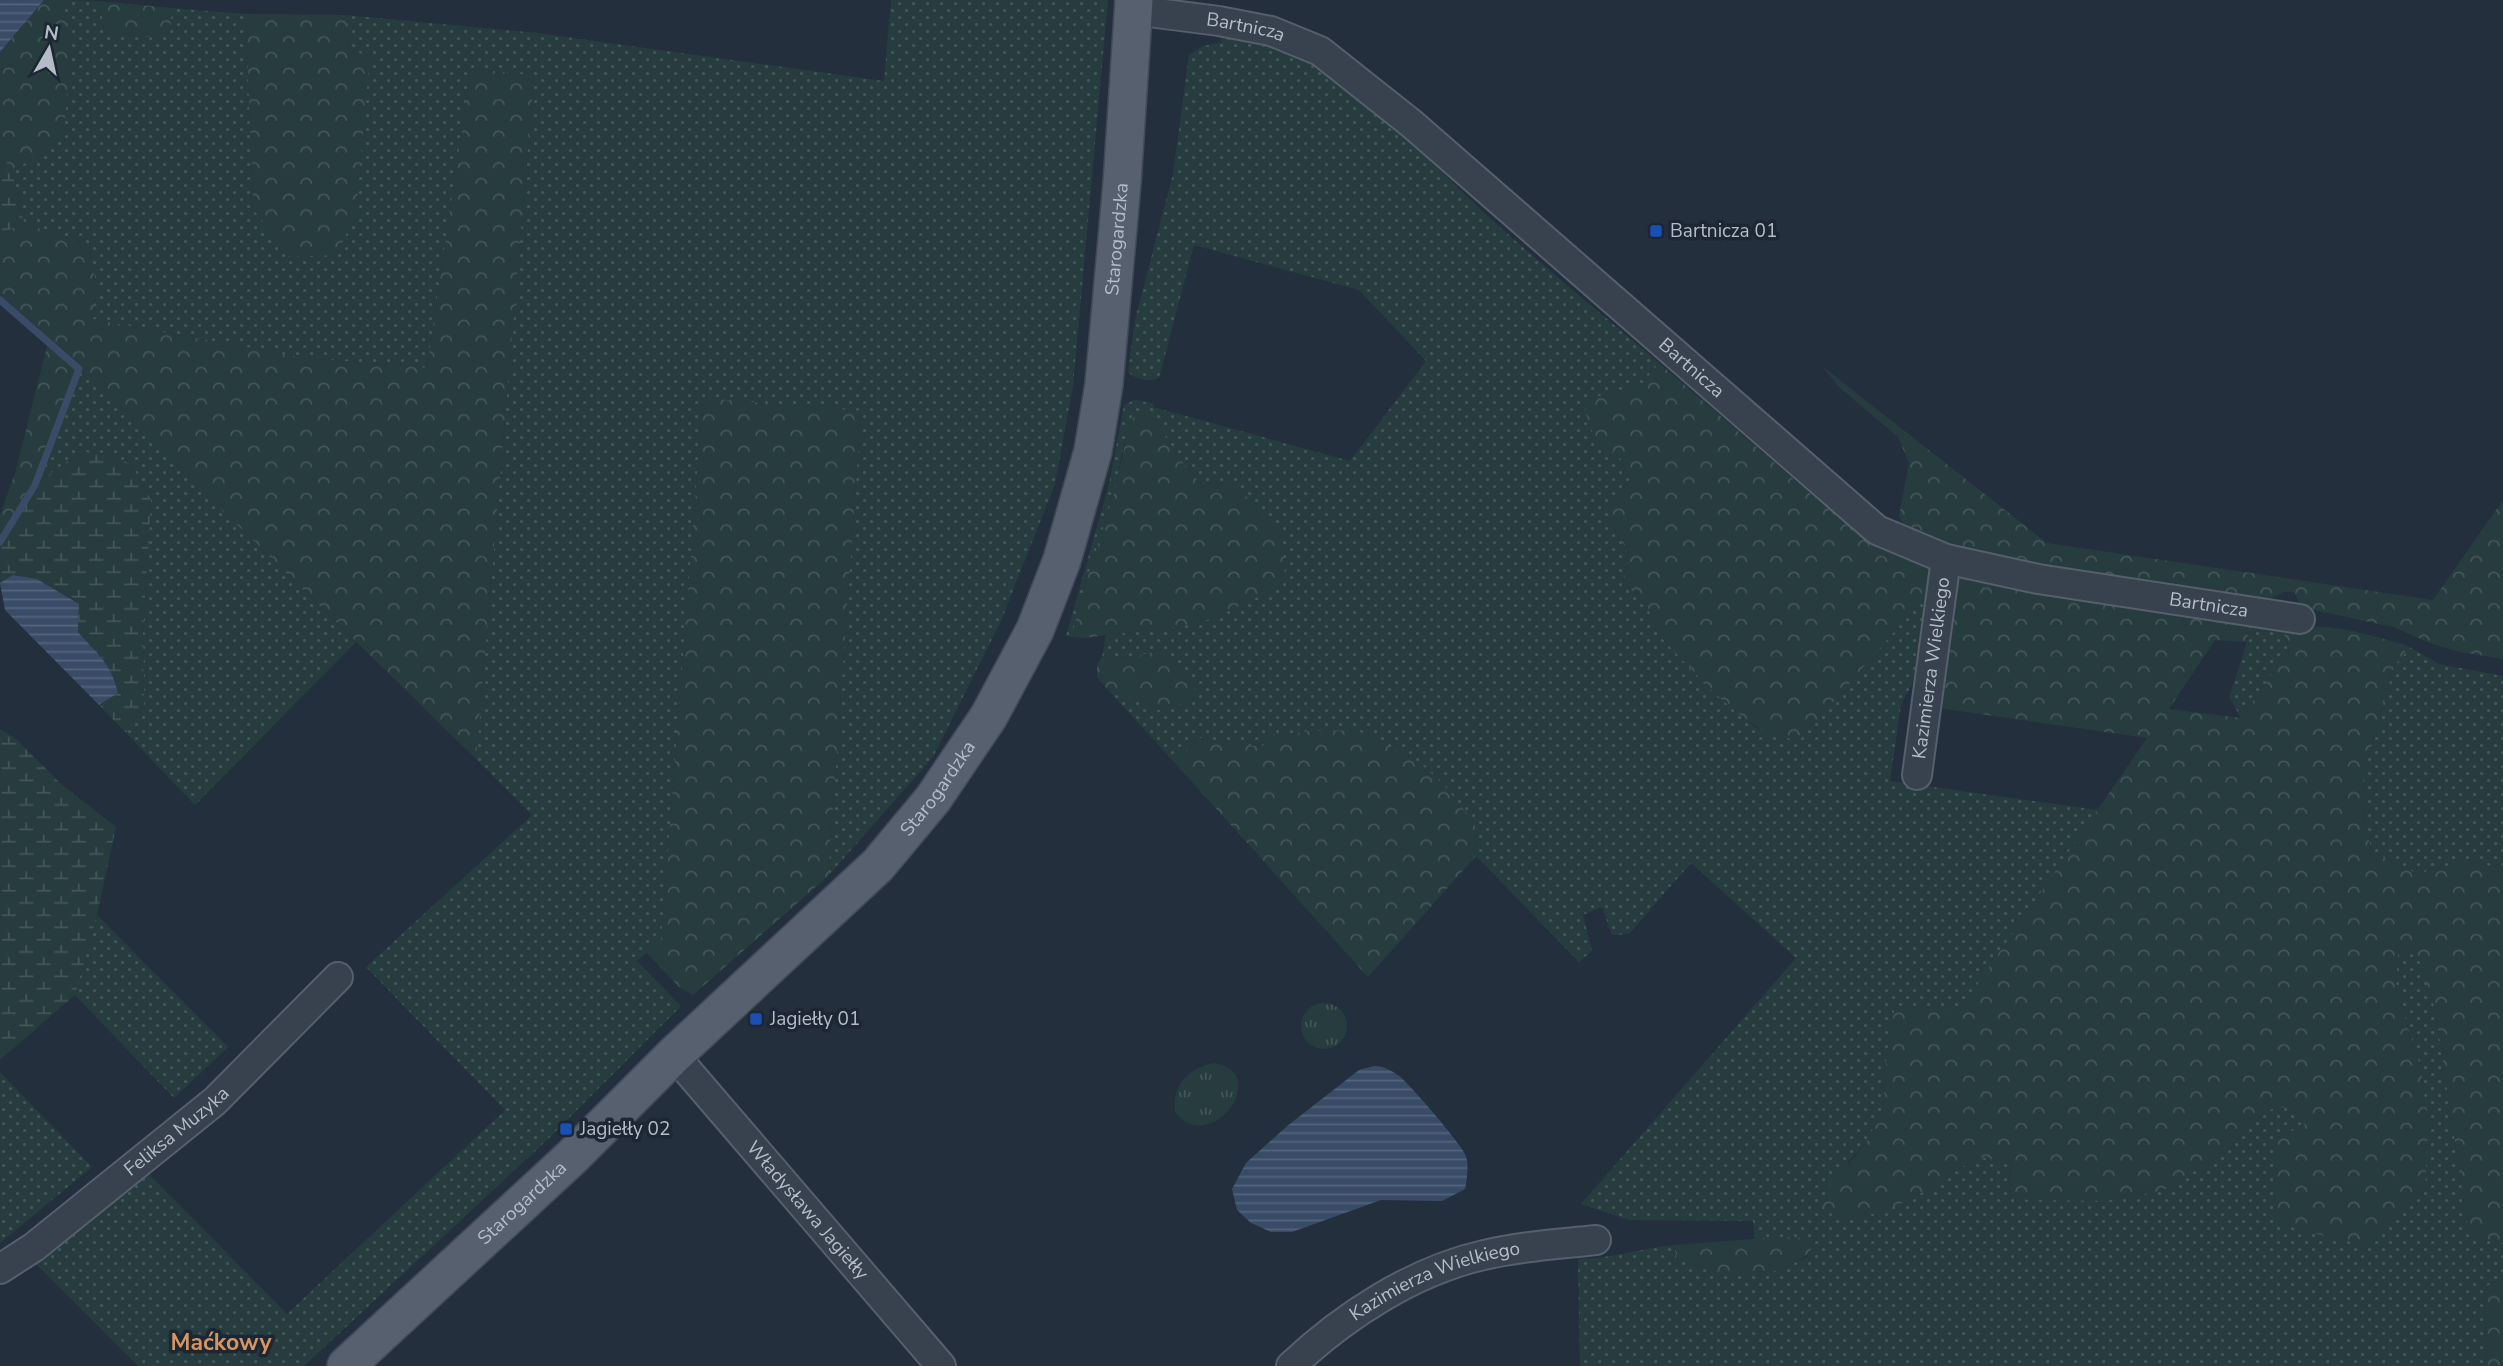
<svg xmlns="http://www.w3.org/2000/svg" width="2503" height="1366" viewBox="0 0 2503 1366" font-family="'Nunito Sans',sans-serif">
<defs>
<pattern id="grass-dots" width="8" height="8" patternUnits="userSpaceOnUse" patternTransform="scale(1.75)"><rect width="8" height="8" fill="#263c3f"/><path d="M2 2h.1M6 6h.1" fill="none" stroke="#435659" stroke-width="1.8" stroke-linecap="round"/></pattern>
<pattern id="forest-crowns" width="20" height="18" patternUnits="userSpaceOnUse" patternTransform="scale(1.75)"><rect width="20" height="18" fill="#263c3f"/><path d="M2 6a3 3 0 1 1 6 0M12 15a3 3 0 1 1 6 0" fill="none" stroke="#435659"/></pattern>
<pattern id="wetland-marsh" width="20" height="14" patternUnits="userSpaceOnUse" patternTransform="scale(1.75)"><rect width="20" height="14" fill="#263c3f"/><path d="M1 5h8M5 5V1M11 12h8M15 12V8" fill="none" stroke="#435659"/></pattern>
<pattern id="park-tufts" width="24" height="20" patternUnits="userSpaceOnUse" patternTransform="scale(1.75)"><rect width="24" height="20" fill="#263c3f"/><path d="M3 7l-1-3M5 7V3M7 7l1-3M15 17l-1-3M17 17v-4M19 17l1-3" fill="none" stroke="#435659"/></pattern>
<pattern id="water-rules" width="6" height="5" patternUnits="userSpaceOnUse" patternTransform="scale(1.75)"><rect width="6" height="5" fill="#394c67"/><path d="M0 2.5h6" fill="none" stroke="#53647b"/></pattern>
</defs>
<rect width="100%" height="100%" fill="#242f3e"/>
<!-- grass -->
<g fill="url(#grass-dots)">
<polygon points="61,0 99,1 105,33 144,37 170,32 172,8 246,14 253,208 369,55 349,52 346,15 537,33 884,81 891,0 1108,0 1073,386 1055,484 1001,621 933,757 828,876 861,411 703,399 661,940 637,961 681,1006 546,1141 304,1366 138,1366 31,1259 146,1171 287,1314 505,1110 366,967 532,815 476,759 534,76 471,68 427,368 305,358 92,319 97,288 89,246 24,223 12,170 31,160 72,50"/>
<path d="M 1221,37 C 1248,40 1280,44 1304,57 C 1373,96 1434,167 1493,221 C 1547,269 1604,316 1659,363 L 1642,384 L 1593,398 L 1594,436 L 1622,460 L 1630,480 L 1618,491 L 1614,528 L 1628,552 L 1623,581 L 1648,608 L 1658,634 L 1710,689 L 1758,729 L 1915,608 L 1933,591 L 1927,656 L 1901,705 L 1890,781 L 2098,810 L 1959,1012 L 1895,1006 L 1887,1054 L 1883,1109 L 1866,1143 L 1847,1163 L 1906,1201 L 1979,1157 L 2012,1163 L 2008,1184 L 2161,1191 L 2231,1149 L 2257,1111 L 2288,1107 L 2306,1126 L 2285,1134 L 2369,1244 L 2394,1215 L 2425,1190 L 2421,1069 L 2396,989 L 2398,950 L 2417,951 L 2435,1008 L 2469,1235 L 2503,1243 L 2503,1278 L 2484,1288 L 2487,1366 L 1580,1366 L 1578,1259 C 1611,1259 1641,1248 1674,1245 L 1677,1259 L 1783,1268 L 1807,1257 L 1812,1248 L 1781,1237 L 1755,1240 L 1753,1221 L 1629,1220 L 1581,1204 L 1796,958 L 1691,863 L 1629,934 L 1612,935 L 1602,907 L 1583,915 L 1592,951 L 1579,962 L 1476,856 L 1475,824 L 1307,731 L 1285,737 L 1273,734 L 1262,747 L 1199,738 L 1174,762 L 1110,692 L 1144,702 L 1158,710 L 1167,659 L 1159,650 L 1139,656 L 1102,657 L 1106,635 L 1175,627 L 1226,484 L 1200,483 L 1180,459 L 1148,411 L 1144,409 L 1132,420 L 1123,449 L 1115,490 L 1079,605 L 1072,637 L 1066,636 L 1109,484 L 1124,405 L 1134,400 L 1153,403 L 1153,407 L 1350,461 L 1426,361 L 1359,290 L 1194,245 L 1159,378 C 1149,382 1136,380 1128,372 L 1135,320 L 1173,174 L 1189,55 L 1203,46 L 1221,42 Z"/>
<polygon points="79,369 356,642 195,805 126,733 144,704 143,634 151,500 131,464 80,452 35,485"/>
<polygon points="2243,626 2283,632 2290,648 2241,718 2229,697 2247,642 2248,634"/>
<polygon points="2406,645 2439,664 2503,676 2503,864 2500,868 2466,861 2417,874 2372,851 2365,828 2363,777 2394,666 2405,653"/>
<polygon points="97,915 228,1047 174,1098 75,995"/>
<polygon points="0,1072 92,1167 0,1243"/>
</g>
<!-- forest -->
<g fill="url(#forest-crowns)">
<polygon points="44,0 61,0 72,50 64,128 31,160 12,170 0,155 0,52"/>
<polygon points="99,1 172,8 170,32 145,37 105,33"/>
<polygon points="246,14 346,15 349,52 370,55 356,212 337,255 289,257 253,209"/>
<polygon points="471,68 534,76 476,759 79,370 35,485 0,540 0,515 16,470 48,342 0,300 0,234 24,223 89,246 97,288 92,319 305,358 427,368"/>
<polygon points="1659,363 1819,501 1863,534 1935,568 1933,591 1915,608 1800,740 1771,736 1737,713 1710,689 1658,634 1648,608 1623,581 1628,552 1614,528 1607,507 1618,491 1630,480 1622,460 1594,436 1584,409 1593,398 1642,384"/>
<polygon points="1822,366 2047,543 2433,600 2503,500 2503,659 2460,652 2430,643 2393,627 2309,609 2300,604 2294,592 2284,592 2262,603 2052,576 2004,558 1936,541 1906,530 1899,516 1909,463 1898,437 1839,387"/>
<polygon points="703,398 861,411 828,876 693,995 679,987 646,952 661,940"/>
<polygon points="1144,409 1148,411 1180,459 1200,483 1226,484 1241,491 1282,534 1285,575 1264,594 1212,619 1175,627 1083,638 1072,637 1079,605 1115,490 1127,435 1132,419"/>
<path d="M 1957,573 L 2243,626 L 2248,634 L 2247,642 L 2215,640 L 2169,709 L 2241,718 L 2290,648 L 2283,632 C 2323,618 2367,635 2406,645 L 2405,653 L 2394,666 L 2363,777 L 2365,828 L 2372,851 L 2417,874 L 2466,861 L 2499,868 L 2503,864 L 2503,1243 L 2469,1236 L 2435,1008 L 2416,951 L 2398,950 L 2396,989 L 2421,1069 L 2428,1125 L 2425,1191 L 2394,1215 L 2369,1245 L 2335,1239 L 2288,1226 L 2276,1215 L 2277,1142 L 2285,1134 L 2305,1125 L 2288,1107 L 2257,1111 L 2231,1149 L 2162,1191 L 2106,1201 L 2028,1200 L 2007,1194 L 2012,1163 L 1979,1157 C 1934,1182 1879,1232 1826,1212 L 1822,1204 L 1828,1188 L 1866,1143 L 1883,1109 L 1887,1054 L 1895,1006 L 1959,1011 L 2147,738 L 1938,708 Z"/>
<polygon points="1159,650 1192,679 1195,690 1187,700 1173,709 1158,710 1144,702 1110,692 1097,677 1097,664 1102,657 1139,656"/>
<polygon points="1356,730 1419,762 1445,786 1475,824 1476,856 1368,977 1174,762 1199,738 1262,747 1273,734 1285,737 1307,731"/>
<path d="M 1781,1237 L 1807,1238 L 1813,1243 C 1811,1254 1805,1257 1795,1262 C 1783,1268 1766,1276 1753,1276 C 1727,1275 1701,1268 1677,1259 L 1674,1245 Z"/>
<polygon points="2503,1278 2503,1366 2487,1366 2484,1288"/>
</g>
<!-- wetland -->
<g fill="url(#wetland-marsh)">
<polygon points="0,155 12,170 24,223 0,234"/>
<path d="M 80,452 L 106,453 L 131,464 L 151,500 L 143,634 L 144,704 L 126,733 L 99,705 L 118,693 C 110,661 99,655 78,632 L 79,604 L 37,579 L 13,575 L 0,583 L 0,542 L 35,485 Z"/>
<polygon points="0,729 16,739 61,784 116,827 97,915 75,995 0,1060"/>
</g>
<!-- park -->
<g fill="url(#park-tufts)">
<circle cx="1324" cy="1026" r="23"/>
<path d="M 1213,1063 C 1274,1072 1210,1158 1175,1112 C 1172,1086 1187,1069 1213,1063 Z"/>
</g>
<!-- water -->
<g fill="url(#water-rules)">
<polygon points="0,0 44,0 0,52"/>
<path d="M 13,575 L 37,579 L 79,604 L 78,632 C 99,656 110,661 118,693 L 99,705 L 5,610 L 0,583 Z"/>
<path d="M 1374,1066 C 1384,1066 1392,1071 1399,1076 C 1409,1083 1463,1146 1466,1156 C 1469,1167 1467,1178 1465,1189 L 1442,1201 L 1381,1200 L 1292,1232 L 1271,1232 L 1251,1223 L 1237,1210 L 1232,1189 L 1246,1163 L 1286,1127 L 1359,1070 Z"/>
</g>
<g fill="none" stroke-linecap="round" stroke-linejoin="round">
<!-- stream -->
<polyline stroke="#394c67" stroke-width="7" points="0,300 79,369 35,485 0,542"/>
<!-- minor casing -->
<g stroke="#565f6c" stroke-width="32">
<g id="minor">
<path id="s1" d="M 1133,10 L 1219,21 L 1271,31 L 1320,51 L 1412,124 L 1877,530 L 1946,559 L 2038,579 L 2300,619"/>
<path id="s2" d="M 1917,775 L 1946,559"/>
<path id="s3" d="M 674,1055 L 941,1366"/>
<path id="s4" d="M 0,1269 L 34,1247 L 215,1101 L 338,977"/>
<path id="s5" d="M 1291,1366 C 1344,1316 1413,1271 1484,1255 C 1520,1246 1560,1244 1596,1240"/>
</g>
</g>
<!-- major casing -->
<g stroke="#414a57" stroke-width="40">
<g id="major">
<path id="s6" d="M 346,1366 L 572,1157 L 674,1055 L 878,865 L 933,799 L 989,716 L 1035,630 L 1062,560 L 1093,451 L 1104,384 L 1122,183 L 1134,0"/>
</g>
</g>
<!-- minor -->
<use href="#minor" stroke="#38414e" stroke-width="28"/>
<!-- major -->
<use href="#major" stroke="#56606e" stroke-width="37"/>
</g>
<!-- markers -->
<g fill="#1a4fb4" stroke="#1d2633" stroke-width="2.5">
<rect x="1649" y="224" width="14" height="14" rx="3.5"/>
<rect x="749" y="1012" width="14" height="14" rx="3.5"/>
<rect x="559" y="1122" width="14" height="14" rx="3.5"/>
</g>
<g text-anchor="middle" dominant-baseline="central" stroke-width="7" stroke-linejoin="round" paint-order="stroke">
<!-- street labels -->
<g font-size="19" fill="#b4bcc9" stroke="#1d2633">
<text stroke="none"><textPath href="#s1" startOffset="114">Bartnicza</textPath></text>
<text stroke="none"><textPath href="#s6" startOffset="1416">Starogardzka</textPath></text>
<text stroke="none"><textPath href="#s1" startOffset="681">Bartnicza</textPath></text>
<text stroke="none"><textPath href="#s1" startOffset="1269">Bartnicza</textPath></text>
<text stroke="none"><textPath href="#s2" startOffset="108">Kazimierza Wielkiego</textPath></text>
<text stroke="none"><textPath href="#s6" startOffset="828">Starogardzka</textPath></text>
<text stroke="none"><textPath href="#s4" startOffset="224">Feliksa Muzyka</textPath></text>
<text stroke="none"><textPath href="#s6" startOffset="240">Starogardzka</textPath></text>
<text stroke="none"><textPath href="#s3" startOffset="205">Władysława Jagiełły</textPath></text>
<text stroke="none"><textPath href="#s5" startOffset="170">Kazimierza Wielkiego</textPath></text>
</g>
<!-- poi labels -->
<g font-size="19" fill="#b4bcc9" stroke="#1d2633" text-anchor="start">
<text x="1670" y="231">Bartnicza 01</text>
<text x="770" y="1019">Jagiełły 01</text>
<text x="580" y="1129">Jagiełły 02</text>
</g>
<!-- quarter labels -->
<g font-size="23" font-weight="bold" fill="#d59563" stroke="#1d2633">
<text x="221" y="1342">Maćkowy</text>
</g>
</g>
<!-- north arrow -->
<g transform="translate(49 49) rotate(9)" stroke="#1d2633" stroke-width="5" paint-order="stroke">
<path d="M0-5L12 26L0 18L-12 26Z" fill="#b4bcc9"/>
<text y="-10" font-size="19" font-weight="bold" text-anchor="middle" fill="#b4bcc9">N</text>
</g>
</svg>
